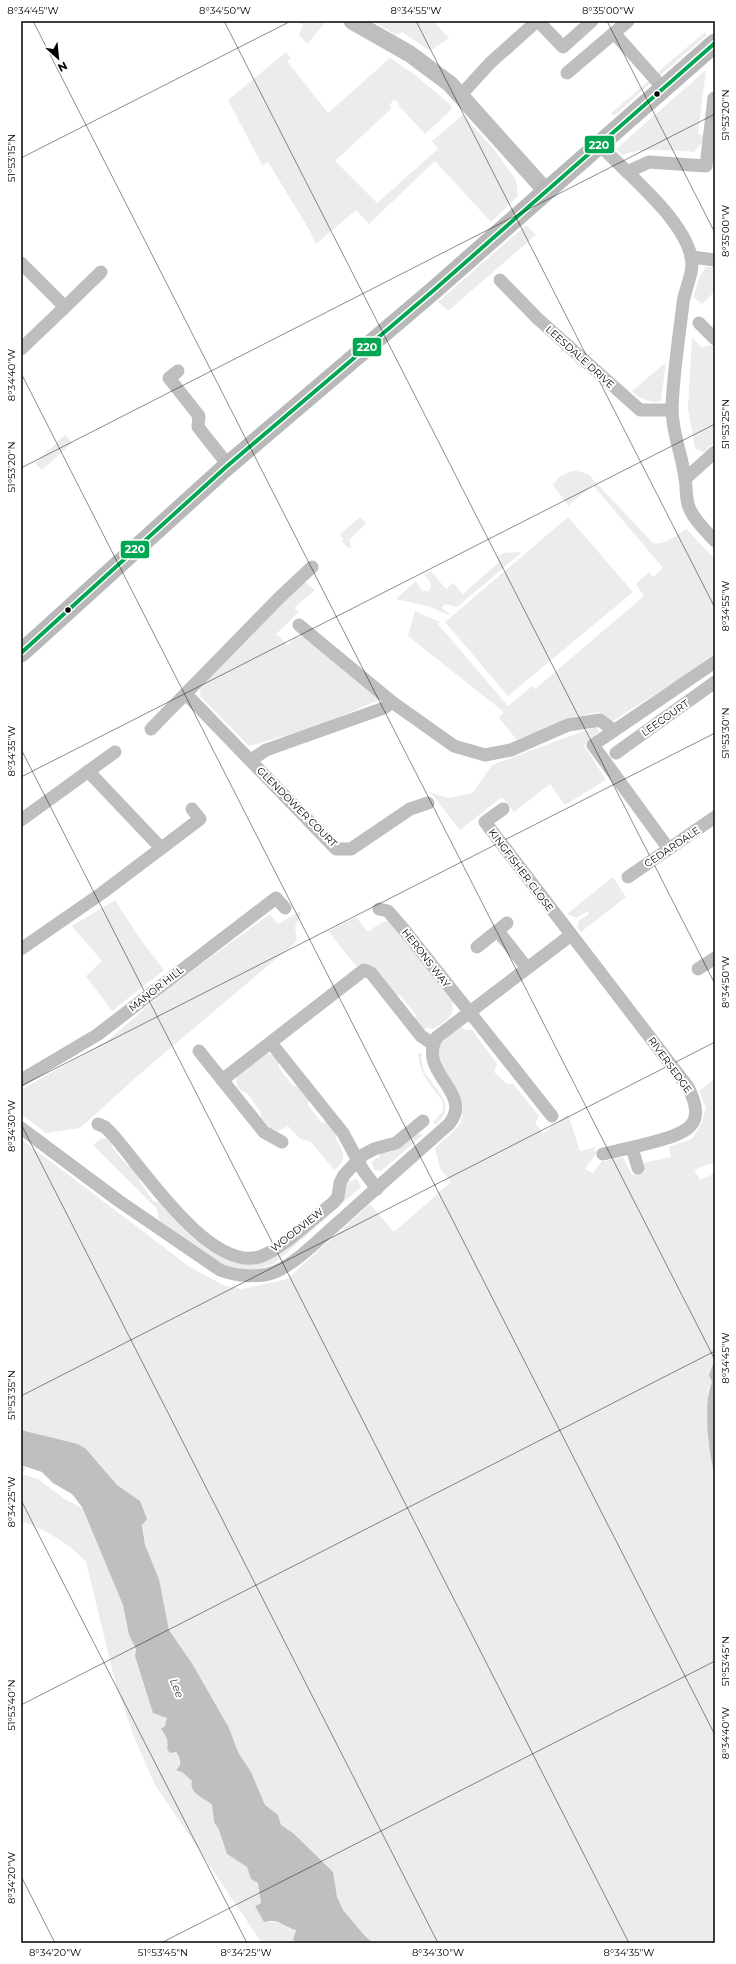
<svg xmlns="http://www.w3.org/2000/svg" width="736" height="1964" viewBox="0 0 736 1964" font-family="Montserrat,sans-serif">
<rect width="100%" height="100%" fill="#fff"/>
<!-- green -->
<g fill="#ececec">
<polygon points="296,21 316,21 324,24 307,44 299,35 303,24 296,23"/>
<polygon points="373,21 433,21 449,38 431,50 429,50 402,32 396,35"/>
<polygon points="705,32 707,35 657,78 654,75"/>
<polygon points="286,52 291,58 287,61 328,113 390,58 414,74 452,106 450,111 425,134 400,107 397,101 393,100 390,105 391,109 335,161 377,203 438,149 432,141 463,115 493,148 516,180 518,196 491,222 435,161 369,224 356,210 316,244 310,231 268,162 262,165 228,100"/>
<path d="M 706,70 L 698,134 L 703,135 L 703,142 L 694,152 C 670,151 645,147 622,155 L 616,149 Z"/>
<polygon points="651,79 653,81 614,116 611,113"/>
<polygon points="526,225 536,235 448,311 438,302"/>
<polygon points="706,267 715,267 715,291 702,304 693,297 700,276"/>
<polygon points="692,337 702,348 710,345 715,346 715,442 704,452 695,449 688,408"/>
<path d="M 666,362 L 661,401 C 651,404 640,399 632,391 Z"/>
<polygon points="65,435 72,443 42,470 35,463"/>
<path d="M 572,471 L 577,471 L 588,474 L 653,543 C 664,546 677,535 686,529 L 715,559 L 715,653 L 682,677 L 613,721 L 599,712 L 571,718 L 517,740 L 499,718 L 504,712 L 408,636 L 415,611 L 440,622 L 438,624 L 508,706 L 532,686 L 535,689 L 644,596 L 636,584 L 649,572 L 653,577 L 663,568 L 593,485 L 568,506 L 553,485 L 560,476 Z"/>
<polygon points="360,517 366,523 350,539 351,548 348,548 342,541 343,539 340,534"/>
<polygon points="568,517 633,592 508,696 445,622"/>
<polygon points="518,552 521,553 457,607 445,604 442,608 450,614 448,615 430,607 396,599 416,581 422,591 428,591 431,587 430,581 424,575 431,571 446,589 453,583 463,594 499,562 497,557 504,553"/>
<polygon points="305,582 315,590 294,608 299,612 276,634 288,645 294,638 304,636 381,699 318,726 249,746 200,696 201,685 300,585"/>
<polygon points="597,726 599,732 584,745 606,780 565,805 550,784 514,812 502,797 460,830 430,792 448,798 473,793 492,765"/>
<polygon points="613,877 626,897 581,932 577,927 579,924 578,921 589,914 588,911 576,918 567,914"/>
<polygon points="115,900 140,939 164,970 112,1011 86,976 102,961 72,926"/>
<polygon points="300,911 300,916 295,927 297,941 141,1073 80,1128 46,1133 21,1114 21,1090 107,1041 169,988 270,914 278,924"/>
<path d="M 356,917 L 368,932 L 382,922 L 389,921 L 394,926 L 455,1002 L 452,1004 C 457,1015 441,1025 432,1029 L 427,1027 L 424,1030 L 415,1019 L 416,1015 L 400,995 L 396,995 L 372,966 L 356,966 L 328,931 Z"/>
<path d="M 462,1027 L 464,1030 L 472,1030 L 497,1064 L 494,1072 L 496,1074 L 507,1084 L 513,1084 L 539,1116 L 535,1123 L 543,1133 L 568,1114 L 580,1151 L 597,1147 L 594,1149 L 594,1151 L 599,1150 L 585,1169 L 593,1173 L 601,1162 L 623,1157 L 632,1175 L 645,1172 L 643,1163 L 671,1157 L 669,1147 L 692,1139 L 702,1123 L 706,1108 L 699,1091 L 715,1078 L 715,1162 L 694,1170 L 700,1180 L 715,1173 L 715,1359 L 712,1382 L 708,1389 L 708,1441 L 715,1474 L 715,1943 L 373,1943 L 364,1935 L 343,1910 L 337,1897 L 332,1872 L 293,1833 L 281,1825 L 278,1815 L 265,1805 L 251,1772 L 238,1752 L 229,1728 L 193,1665 L 169,1630 L 159,1579 L 145,1545 L 140,1501 L 117,1485 L 86,1449 L 78,1444 L 21,1430 L 21,1139 L 190,1267 L 223,1285 L 241,1289 L 287,1279 L 370,1204 L 394,1232 L 451,1182 L 440,1168 L 435,1148 C 443,1140 453,1133 460,1124 C 462,1121 462,1116 462,1112 C 467,1085 429,1067 441,1044 C 444,1037 456,1031 462,1027 Z"/>
<path d="M 268,1053 L 273,1056 L 279,1062 L 279,1068 L 293,1086 L 299,1086 L 309,1099 L 308,1105 L 321,1122 L 328,1123 L 337,1134 L 335,1138 C 345,1151 347,1160 334,1170 L 311,1142 L 299,1138 L 288,1126 L 278,1131 L 271,1129 L 261,1117 L 261,1112 L 246,1092 L 241,1091 C 237,1086 235,1083 237,1075 Z"/>
<path d="M 418,1053 L 421,1053 C 422,1062 422,1070 428,1077 C 440,1095 457,1107 435,1125 L 433,1122 C 440,1115 445,1111 442,1100 C 430,1084 419,1073 418,1053 Z"/>
<polygon points="415,1133 423,1135 381,1171 374,1170 372,1162 376,1158 379,1158 380,1153 391,1152"/>
<path d="M 107,1138 L 113,1141 L 112,1147 L 127,1165 L 132,1166 L 140,1177 L 140,1182 L 154,1202 L 159,1202 C 181,1229 224,1275 263,1262 C 268,1260 272,1257 276,1254 L 280,1255 L 306,1234 L 307,1230 L 345,1184 L 348,1184 L 348,1181 L 357,1179 L 361,1187 L 275,1263 C 228,1285 195,1244 159,1220 L 157,1209 L 93,1145 L 100,1139 Z"/>
<path d="M 21,1465 L 26,1467 L 22,1474 L 38,1479 L 65,1499 L 82,1508 L 123,1605 L 129,1635 L 136,1649 L 135,1656 L 153,1712 L 167,1718 L 166,1740 L 180,1759 L 179,1767 L 182,1772 L 192,1781 L 191,1787 L 196,1793 L 212,1805 L 214,1822 L 219,1830 L 227,1854 L 247,1867 L 251,1879 L 258,1883 L 261,1903 L 255,1906 L 268,1922 L 284,1923 L 288,1928 L 296,1930 L 294,1941 L 298,1943 L 262,1943 L 155,1785 L 134,1737 L 116,1685 L 86,1562 C 73,1546 41,1527 21,1521 Z"/>
</g>
<!-- water -->
<g fill="#bfbfbf">
<path d="M 715,1359 L 715,1474 C 708,1454 703,1400 712,1382 L 709,1375 Z"/>
<path d="M 21,1430 L 78,1444 L 86,1449 L 117,1485 L 140,1501 L 147,1519 L 142,1525 L 145,1545 L 159,1579 L 169,1630 L 193,1665 L 229,1728 L 238,1752 L 251,1772 L 265,1805 L 278,1815 L 281,1825 L 293,1833 L 333,1872 L 337,1897 L 343,1910 L 364,1935 L 373,1943 L 298,1943 L 293,1940 L 296,1930 C 283,1927 280,1918 264,1922 L 255,1906 L 261,1903 L 258,1883 L 251,1879 L 247,1867 L 227,1854 L 219,1830 L 214,1822 L 212,1805 C 205,1798 188,1793 192,1781 L 182,1772 L 176,1770 C 183,1764 180,1758 176,1752 L 170,1753 L 167,1749 C 169,1742 166,1735 161,1729 L 165,1726 L 167,1718 L 153,1713 L 135,1656 L 136,1649 L 129,1635 L 123,1605 L 82,1507 L 72,1494 L 53,1483 L 42,1472 L 21,1465 Z"/>
</g>
<g fill="none" stroke-linecap="round" stroke-linejoin="round">
<!-- minor -->
<g stroke="#bebebe" stroke-width="13">
<polyline points="538,21 563,47 592,21"/>
<polyline points="614,33 628,21"/>
<polyline points="567,73 614,33 663,88"/>
<polyline points="460,96 490,63 537,21"/>
<path d="M 599,144 C 626,173 682,217 691,256 C 695,271 685,288 683,303 C 679,338 673,374 672,409 C 672,432 682,455 685,478 C 687,488 685,497 689,507 C 693,519 707,532 715,541"/>
<polyline points="627,172 649,162 706,166 714,98"/>
<polyline points="691,257 715,260"/>
<polyline points="21,263 65,307 21,349"/>
<polyline points="500,280 537,318 640,410 672,410"/>
<polyline points="65,307 101,272"/>
<polyline points="699,323 715,339"/>
<polyline points="178,371 169,378 199,416 198,427 228,465"/>
<polyline points="685,479 715,452"/>
<polyline points="299,625 392,702 454,746 485,755 511,750 568,725 600,720 613,730"/>
<polyline points="186,694 336,849 351,849 410,809 428,803"/>
<polyline points="151,729 279,598 312,567"/>
<polyline points="616,753 715,682"/>
<polyline points="251,760 266,750 384,708 392,702"/>
<polyline points="88,771 161,848"/>
<path d="M 503,809 L 485,822 L 688,1087 C 707,1124 689,1132 657,1141 C 639,1146 621,1150 603,1154"/>
<polyline points="21,820 115,752"/>
<polyline points="668,848 593,745 715,662"/>
<polyline points="628,877 715,817"/>
<polyline points="379,909 388,911 406,932 552,1116"/>
<polyline points="498,931 527,968"/>
<polyline points="477,947 507,923"/>
<polyline points="21,949 102,893 200,819 192,809"/>
<polyline points="698,969 715,958"/>
<polyline points="271,1043 343,1133 363,1170 377,1189"/>
<polyline points="199,1051 264,1132 282,1142"/>
<polyline points="21,1080 97,1035 276,898 285,908"/>
<polyline points="222,1080 364,970 371,973 421,1036 433,1044"/>
<path d="M 98,1124 L 105,1127 L 112,1134 C 141,1166 208,1271 259,1257 C 282,1250 313,1218 333,1203 L 338,1197 L 340,1183 L 344,1175 L 363,1155 L 374,1149 L 396,1143 L 423,1121"/>
<path d="M 21,1128 L 119,1201 L 220,1270 C 236,1276 260,1279 277,1271 C 300,1260 319,1239 339,1222 C 375,1189 412,1157 449,1124 C 475,1092 416,1073 437,1037 L 571,935"/>
<polyline points="632,1148 638,1168"/>
</g>
<!-- tertiary -->
<polyline stroke="#bebebe" stroke-width="17" points="352,21 410,54 450,84 546,191"/>
<!-- secondary -->
<polyline stroke="#b8b8b8" stroke-width="19" points="21,653 226,467 434,290 715,43"/>
<!-- bus-1 casing -->
<g stroke="#fff" stroke-width="7">
<polyline id="bus-1" points="21,653 226,467 434,290 715,43"/>
</g>
<!-- bus-1 -->
<use href="#bus-1" stroke="#00a651" stroke-width="4"/>
</g>
<!-- ticks -->
<path fill="none" stroke="#000" stroke-width="1" stroke-opacity="0.45" d="M 33,21 L 715,1360M 224,21 L 715,984M 416,21 L 715,608M 607,21 L 715,233M 21,158 L 291,21M 21,373 L 715,1735M 21,468 L 715,114M 21,749 L 629,1943M 21,777 L 715,424M 21,1086 L 715,733M 21,1124 L 438,1943M 21,1396 L 715,1042M 21,1500 L 247,1943M 21,1705 L 715,1351M 21,1876 L 55,1943M 161,1943 L 715,1661"/>
<!-- markers -->
<g fill="#000" stroke="#fff" stroke-width="1.5">
<circle cx="657" cy="94" r="3.5"/>
<circle cx="68" cy="610" r="3.5"/>
</g>
<g text-anchor="middle" dominant-baseline="central" stroke-width="4" stroke-linejoin="round" paint-order="stroke">
<!-- street labels -->
<g font-size="10" fill="#000" stroke="#fff">
<text transform="translate(580 357) rotate(42)">LEESDALE DRIVE</text>
<text transform="translate(665 718) rotate(-35)">LEECOURT</text>
<text transform="translate(297 807) rotate(45)">GLENDOWER COURT</text>
<text transform="translate(672 847) rotate(-34)">CEDARDALE</text>
<text transform="translate(521 870) rotate(53)">KINGFISHER CLOSE</text>
<text transform="translate(426 958) rotate(52)">HERONS WAY</text>
<text transform="translate(156 989) rotate(-38)">MANOR HILL</text>
<text transform="translate(670 1065) rotate(54)">RIVERSEDGE</text>
<text transform="translate(297 1230) rotate(-38)">WOODVIEW</text>
</g>
<!-- water labels -->
<g font-size="11" font-style="italic" fill="#444" stroke="#fff">
<text transform="translate(177 1688) rotate(69)">Lee</text>
</g>
</g>
<g stroke="#fff" stroke-width="1.5">
<rect x="584" y="135" width="31" height="19" rx="4" fill="#00a651"/>
<rect x="352" y="337" width="30" height="20" rx="4" fill="#00a651"/>
<rect x="120" y="540" width="30" height="19" rx="4" fill="#00a651"/>
</g>
<g font-size="11" text-anchor="middle" font-weight="bold" fill="#fff">
<text x="599" y="149">220</text>
<text x="367" y="351">220</text>
<text x="135" y="553">220</text>
</g>
<!-- border -->
<rect width="736" height="1964" fill="none" stroke="#ffffff" stroke-width="44"/>
<!-- north arrow -->
<g transform="translate(58 58) rotate(153)" stroke="#ffffff" stroke-width="3" paint-order="stroke">
<path d="M0-3L7 15L0 10L-7 15Z" fill="#000000"/>
<text y="-6" font-size="11" font-weight="bold" text-anchor="middle" fill="#000000">N</text>
</g>
<rect x="22" y="22" width="692" height="1920" fill="none" stroke="#000" stroke-width="1.5"/>
<g font-size="10" text-anchor="middle" fill="#000">
<text x="33" y="14">8°34'45"W</text>
<text x="225" y="14">8°34'50"W</text>
<text x="416" y="14">8°34'55"W</text>
<text x="608" y="14">8°35'00"W</text>
<text transform="translate(725 115) rotate(-90)" y="4">51°53'20"N</text>
<text transform="translate(11 158) rotate(-90)" y="4">51°53'15"N</text>
<text transform="translate(725 231) rotate(-90)" y="4">8°35'00"W</text>
<text transform="translate(11 375) rotate(-90)" y="4">8°34'40"W</text>
<text transform="translate(725 424) rotate(-90)" y="4">51°53'25"N</text>
<text transform="translate(11 467) rotate(-90)" y="4">51°53'20"N</text>
<text transform="translate(725 606) rotate(-90)" y="4">8°34'55"W</text>
<text transform="translate(725 733) rotate(-90)" y="4">51°53'30"N</text>
<text transform="translate(11 751) rotate(-90)" y="4">8°34'35"W</text>
<text transform="translate(725 982) rotate(-90)" y="4">8°34'50"W</text>
<text transform="translate(11 1126) rotate(-90)" y="4">8°34'30"W</text>
<text transform="translate(725 1358) rotate(-90)" y="4">8°34'45"W</text>
<text transform="translate(11 1395) rotate(-90)" y="4">51°53'35"N</text>
<text transform="translate(11 1502) rotate(-90)" y="4">8°34'25"W</text>
<text transform="translate(725 1661) rotate(-90)" y="4">51°53'45"N</text>
<text transform="translate(11 1705) rotate(-90)" y="4">51°53'40"N</text>
<text transform="translate(725 1733) rotate(-90)" y="4">8°34'40"W</text>
<text transform="translate(11 1878) rotate(-90)" y="4">8°34'20"W</text>
<text x="55" y="1956">8°34'20"W</text>
<text x="163" y="1956">51°53'45"N</text>
<text x="246" y="1956">8°34'25"W</text>
<text x="438" y="1956">8°34'30"W</text>
<text x="629" y="1956">8°34'35"W</text>
</g>
</svg>
